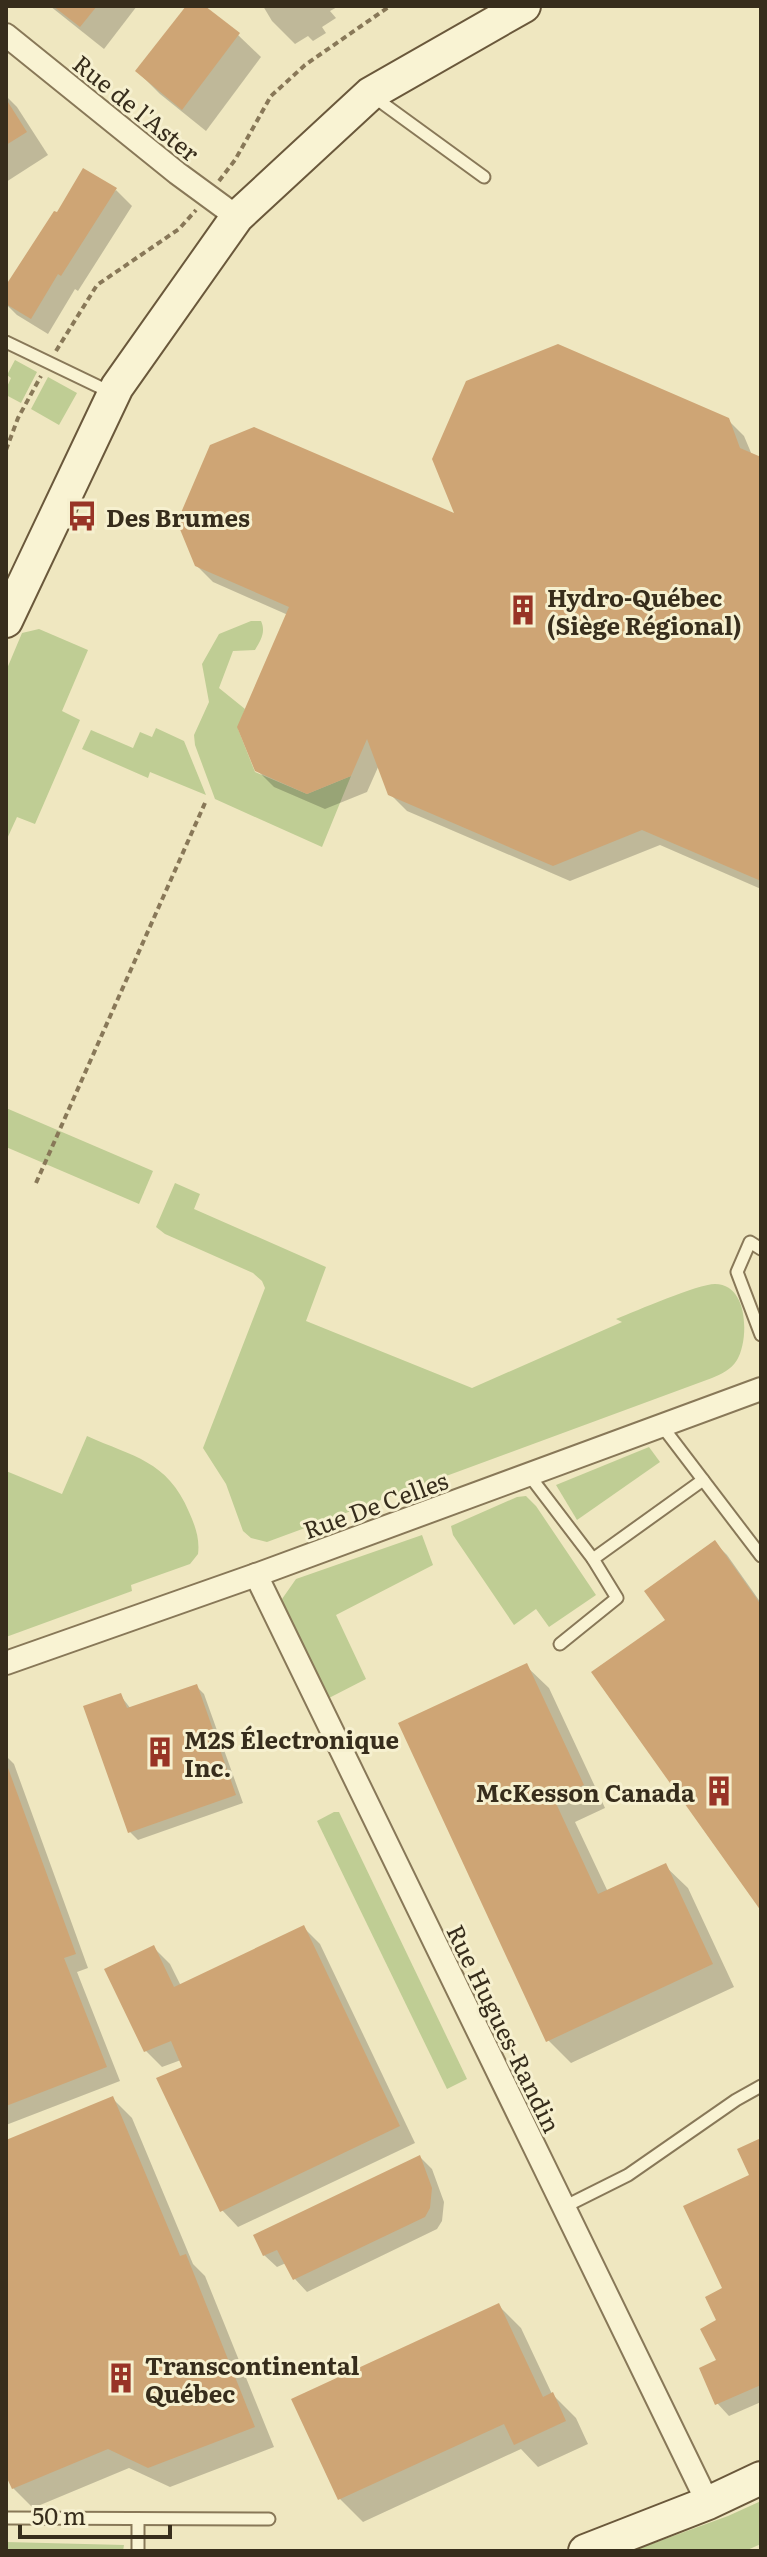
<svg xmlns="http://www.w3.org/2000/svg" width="767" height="2557" viewBox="0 0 767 2557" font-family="Literata,serif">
<rect width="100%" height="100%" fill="#efe7c0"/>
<!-- grass -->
<g fill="#bfcd94">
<polygon points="15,360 37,372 21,403 6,395 6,389 11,378 7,375"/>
<polygon points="48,377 77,393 59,425 31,409"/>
<path d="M 251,621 L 261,621 C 266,632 261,640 255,650 L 233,651 L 219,688 L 245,709 L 238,729 L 255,772 L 307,794 L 351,776 L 322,847 L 215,799 L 195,745 L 194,735 L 209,702 L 202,664 L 219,634 Z"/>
<polygon points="39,629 88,650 62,711 80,720 35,824 17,817 6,841 6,671 22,633"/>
<polygon points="156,728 184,741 206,795 150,772 148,778 82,749 91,730 133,748 140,732 152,737"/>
<polygon points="6,1108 153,1171 139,1204 6,1147"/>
<path d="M 175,1183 L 200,1194 L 194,1209 L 326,1267 L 306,1321 L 472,1388 L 622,1322 L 616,1319 C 636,1311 698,1284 715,1284 C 749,1284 749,1340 737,1360 C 731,1370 721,1374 712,1378 L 267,1542 L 251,1538 L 243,1531 L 226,1484 L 203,1448 L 265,1288 L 262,1281 L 253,1273 L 165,1234 L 156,1227 Z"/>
<path d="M 87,1436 C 133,1457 167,1460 189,1512 C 195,1525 200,1539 198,1554 L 190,1564 L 131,1585 L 132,1591 L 6,1637 L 6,1471 L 62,1494 Z"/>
<polygon points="649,1447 660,1462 577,1520 556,1485"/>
<polygon points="526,1496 536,1506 596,1595 549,1627 536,1609 514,1625 453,1535 451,1526 517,1497"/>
<polygon points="422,1535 433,1565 336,1615 366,1679 329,1698 286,1612 282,1599 296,1579"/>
<polygon points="334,1812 339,1812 467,2079 447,2089 317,1821"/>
<polygon points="761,2501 761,2544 745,2551 632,2551 728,2516"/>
<polygon points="6,2542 124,2545 123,2551 6,2551"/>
</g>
<!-- shadow -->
<g fill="#0003">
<polygon points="50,6 137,6 104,49"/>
<polygon points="189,6 202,6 238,35 261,57 206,131 160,94 137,71"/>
<polygon points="263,6 339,6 330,11 336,18 322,27 326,33 313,41 308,36 295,44 272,21"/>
<polygon points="6,96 17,107 48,155 6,182"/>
<polygon points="116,190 132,206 78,291 75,289 48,334 17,315 6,304 6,290"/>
<polygon points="727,419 744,436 752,455 761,459 761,889 660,845 570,881 407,811 390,794 379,765 367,792 325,809 274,787 257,770 288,615 213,582 196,565 457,517"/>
<polygon points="715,1543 727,1555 761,1603 761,1907 667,1620"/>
<polygon points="526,1666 549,1688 605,1808 575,1822 608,1892 665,1866 688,1888 734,1987 571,2063 548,2040"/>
<polygon points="196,1686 204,1694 243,1803 138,1840 130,1832 120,1695 131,1709"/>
<polygon points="6,1756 14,1764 88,1968 77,1972 120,2081 6,2125"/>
<polygon points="304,1928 320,1944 415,2143 238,2227 222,2210 181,2060 162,2067 146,2051 154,1948 170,1964 181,1986"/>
<polygon points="112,2098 132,2118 193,2264 205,2276 274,2447 170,2487 129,2468 33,2508 13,2488 6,2470 6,2142"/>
<polygon points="761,2140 761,2402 729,2416 717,2403 719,2321"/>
<polygon points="420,2157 432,2169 444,2202 442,2221 437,2229 307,2292 295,2279 286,2263 277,2267 264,2255"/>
<polygon points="498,2305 521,2328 552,2394 576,2418 588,2444 538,2467 521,2449 363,2522 340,2499 294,2400"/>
</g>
<!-- building -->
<g fill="#cea575">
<polygon points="53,6 97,6 80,27"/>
<polygon points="186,6 205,6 240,33 182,110 135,71"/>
<polygon points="6,99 27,132 6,145"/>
<polygon points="83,168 117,188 61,276 58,274 31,319 6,304 6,285 54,211 57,212"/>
<polygon points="558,344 729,418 740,448 761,457 761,881 642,830 553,866 388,795 367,739 351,776 307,794 255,771 237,727 289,607 195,566 177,522 210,445 254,427 454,513 432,459 466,381"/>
<polygon points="715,1540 761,1605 761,1911 591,1672 665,1620 644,1591"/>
<polygon points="527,1663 584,1785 554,1799 598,1894 666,1863 713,1964 546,2042 398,1723"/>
<polygon points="197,1684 236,1795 128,1833 83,1706 121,1693 127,1708"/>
<polygon points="8,1768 76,1954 64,1958 107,2067 6,2106"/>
<polygon points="304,1925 400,2126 220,2212 156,2078 182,2067 171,2041 144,2052 104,1969 154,1945 174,1987"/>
<polygon points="113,2096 180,2256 186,2254 255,2427 148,2468 108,2449 12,2489 6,2476 6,2140"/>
<polygon points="761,2138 761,2385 715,2405 699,2368 716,2360 700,2329 716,2320 705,2297 722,2288 683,2206 749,2175 737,2149"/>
<polygon points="420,2155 432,2188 430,2208 425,2217 293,2280 277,2250 263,2256 253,2235"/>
<polygon points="499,2303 543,2397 553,2392 566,2421 514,2445 504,2424 338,2500 291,2399"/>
</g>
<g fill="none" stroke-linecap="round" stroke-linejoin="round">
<!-- lane casing -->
<g stroke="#887858" stroke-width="15">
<g id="lane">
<polyline points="374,97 484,177"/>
<polyline points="6,342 110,392"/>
<polyline points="761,1249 750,1242 737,1272 761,1335"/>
<polyline points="662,1426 761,1556"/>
<polyline points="529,1475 593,1559"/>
<polyline points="560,1644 617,1598 593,1559 703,1480"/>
<polyline points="564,2207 628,2175 736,2100 761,2086"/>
<polyline points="6,2518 269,2519"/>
<polyline points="138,2551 138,2519"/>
</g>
</g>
<!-- street casing -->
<g stroke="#887858" stroke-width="26">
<g id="street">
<polyline points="6,35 177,173 237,217"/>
<polyline points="256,1575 708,2503"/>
<polyline points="6,1663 256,1575 761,1389"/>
</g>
</g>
<!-- secondary casing -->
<g stroke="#6a583b" stroke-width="36">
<g id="secondary">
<polyline points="6,621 117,387 237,217 370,94 524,6"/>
<polyline points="585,2551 708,2503 761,2478"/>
</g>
</g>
<!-- path -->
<g stroke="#887858" stroke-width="4" stroke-dasharray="6 4" stroke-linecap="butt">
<polyline points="219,181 235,160 271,96 305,65 390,6"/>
<polyline points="56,351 97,285 179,229 196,210"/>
<polyline points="6,450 18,418 41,376"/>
<polyline points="36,1183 205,803"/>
</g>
<!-- lane -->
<use href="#lane" stroke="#f9f3d3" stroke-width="11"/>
<!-- street -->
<use href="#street" stroke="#f9f3d3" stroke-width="22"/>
<!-- secondary -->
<use href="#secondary" stroke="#f9f3d3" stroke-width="32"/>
</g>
<!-- icons -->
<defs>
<g id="bus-bare" transform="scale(2.4)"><path d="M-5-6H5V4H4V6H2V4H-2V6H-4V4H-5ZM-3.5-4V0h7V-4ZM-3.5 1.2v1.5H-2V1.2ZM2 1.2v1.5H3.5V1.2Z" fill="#983426" stroke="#f6f0cf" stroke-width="2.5" paint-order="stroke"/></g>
<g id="building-bare" transform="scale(2.4)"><path d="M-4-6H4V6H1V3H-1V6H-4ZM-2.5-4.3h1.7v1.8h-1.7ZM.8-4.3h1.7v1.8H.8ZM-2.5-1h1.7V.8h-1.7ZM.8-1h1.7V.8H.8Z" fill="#983426" stroke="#f6f0cf" stroke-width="2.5" paint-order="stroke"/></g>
</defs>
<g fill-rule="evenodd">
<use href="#bus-bare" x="82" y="516"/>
<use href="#building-bare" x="523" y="610"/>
<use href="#building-bare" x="160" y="1752"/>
<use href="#building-bare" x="719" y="1791"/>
<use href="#building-bare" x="121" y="2378"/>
</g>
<g text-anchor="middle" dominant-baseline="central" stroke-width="6" stroke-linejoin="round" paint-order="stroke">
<!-- street labels -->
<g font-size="24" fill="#372d1c" stroke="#f6f0cf">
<text transform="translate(137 107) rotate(39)">Rue de l'Aster</text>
<text transform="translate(375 1504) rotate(-20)">Rue De Celles</text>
<text transform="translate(505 2028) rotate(64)">Rue Hugues-Randin</text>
</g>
<!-- poi labels -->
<g font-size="24" font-weight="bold" fill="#372d1c" stroke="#f6f0cf" text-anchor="start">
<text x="106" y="516">Des Brumes</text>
<text x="547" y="596">Hydro-Québec<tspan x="547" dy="28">(Siège Régional)</tspan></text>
<text x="184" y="1738">M2S Électronique<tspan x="184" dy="28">Inc.</tspan></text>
<text x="695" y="1791" text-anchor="end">McKesson Canada</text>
<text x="145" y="2364">Transcontinental<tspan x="145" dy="28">Québec</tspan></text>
</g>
</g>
<!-- border -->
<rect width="767" height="2557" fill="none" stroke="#372d1c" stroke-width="16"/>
<!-- scale -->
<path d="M20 2525v12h150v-12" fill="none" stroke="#372d1c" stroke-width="4"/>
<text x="32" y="2525" font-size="24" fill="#372d1c" stroke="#f6f0cf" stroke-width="6" paint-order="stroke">50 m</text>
</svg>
